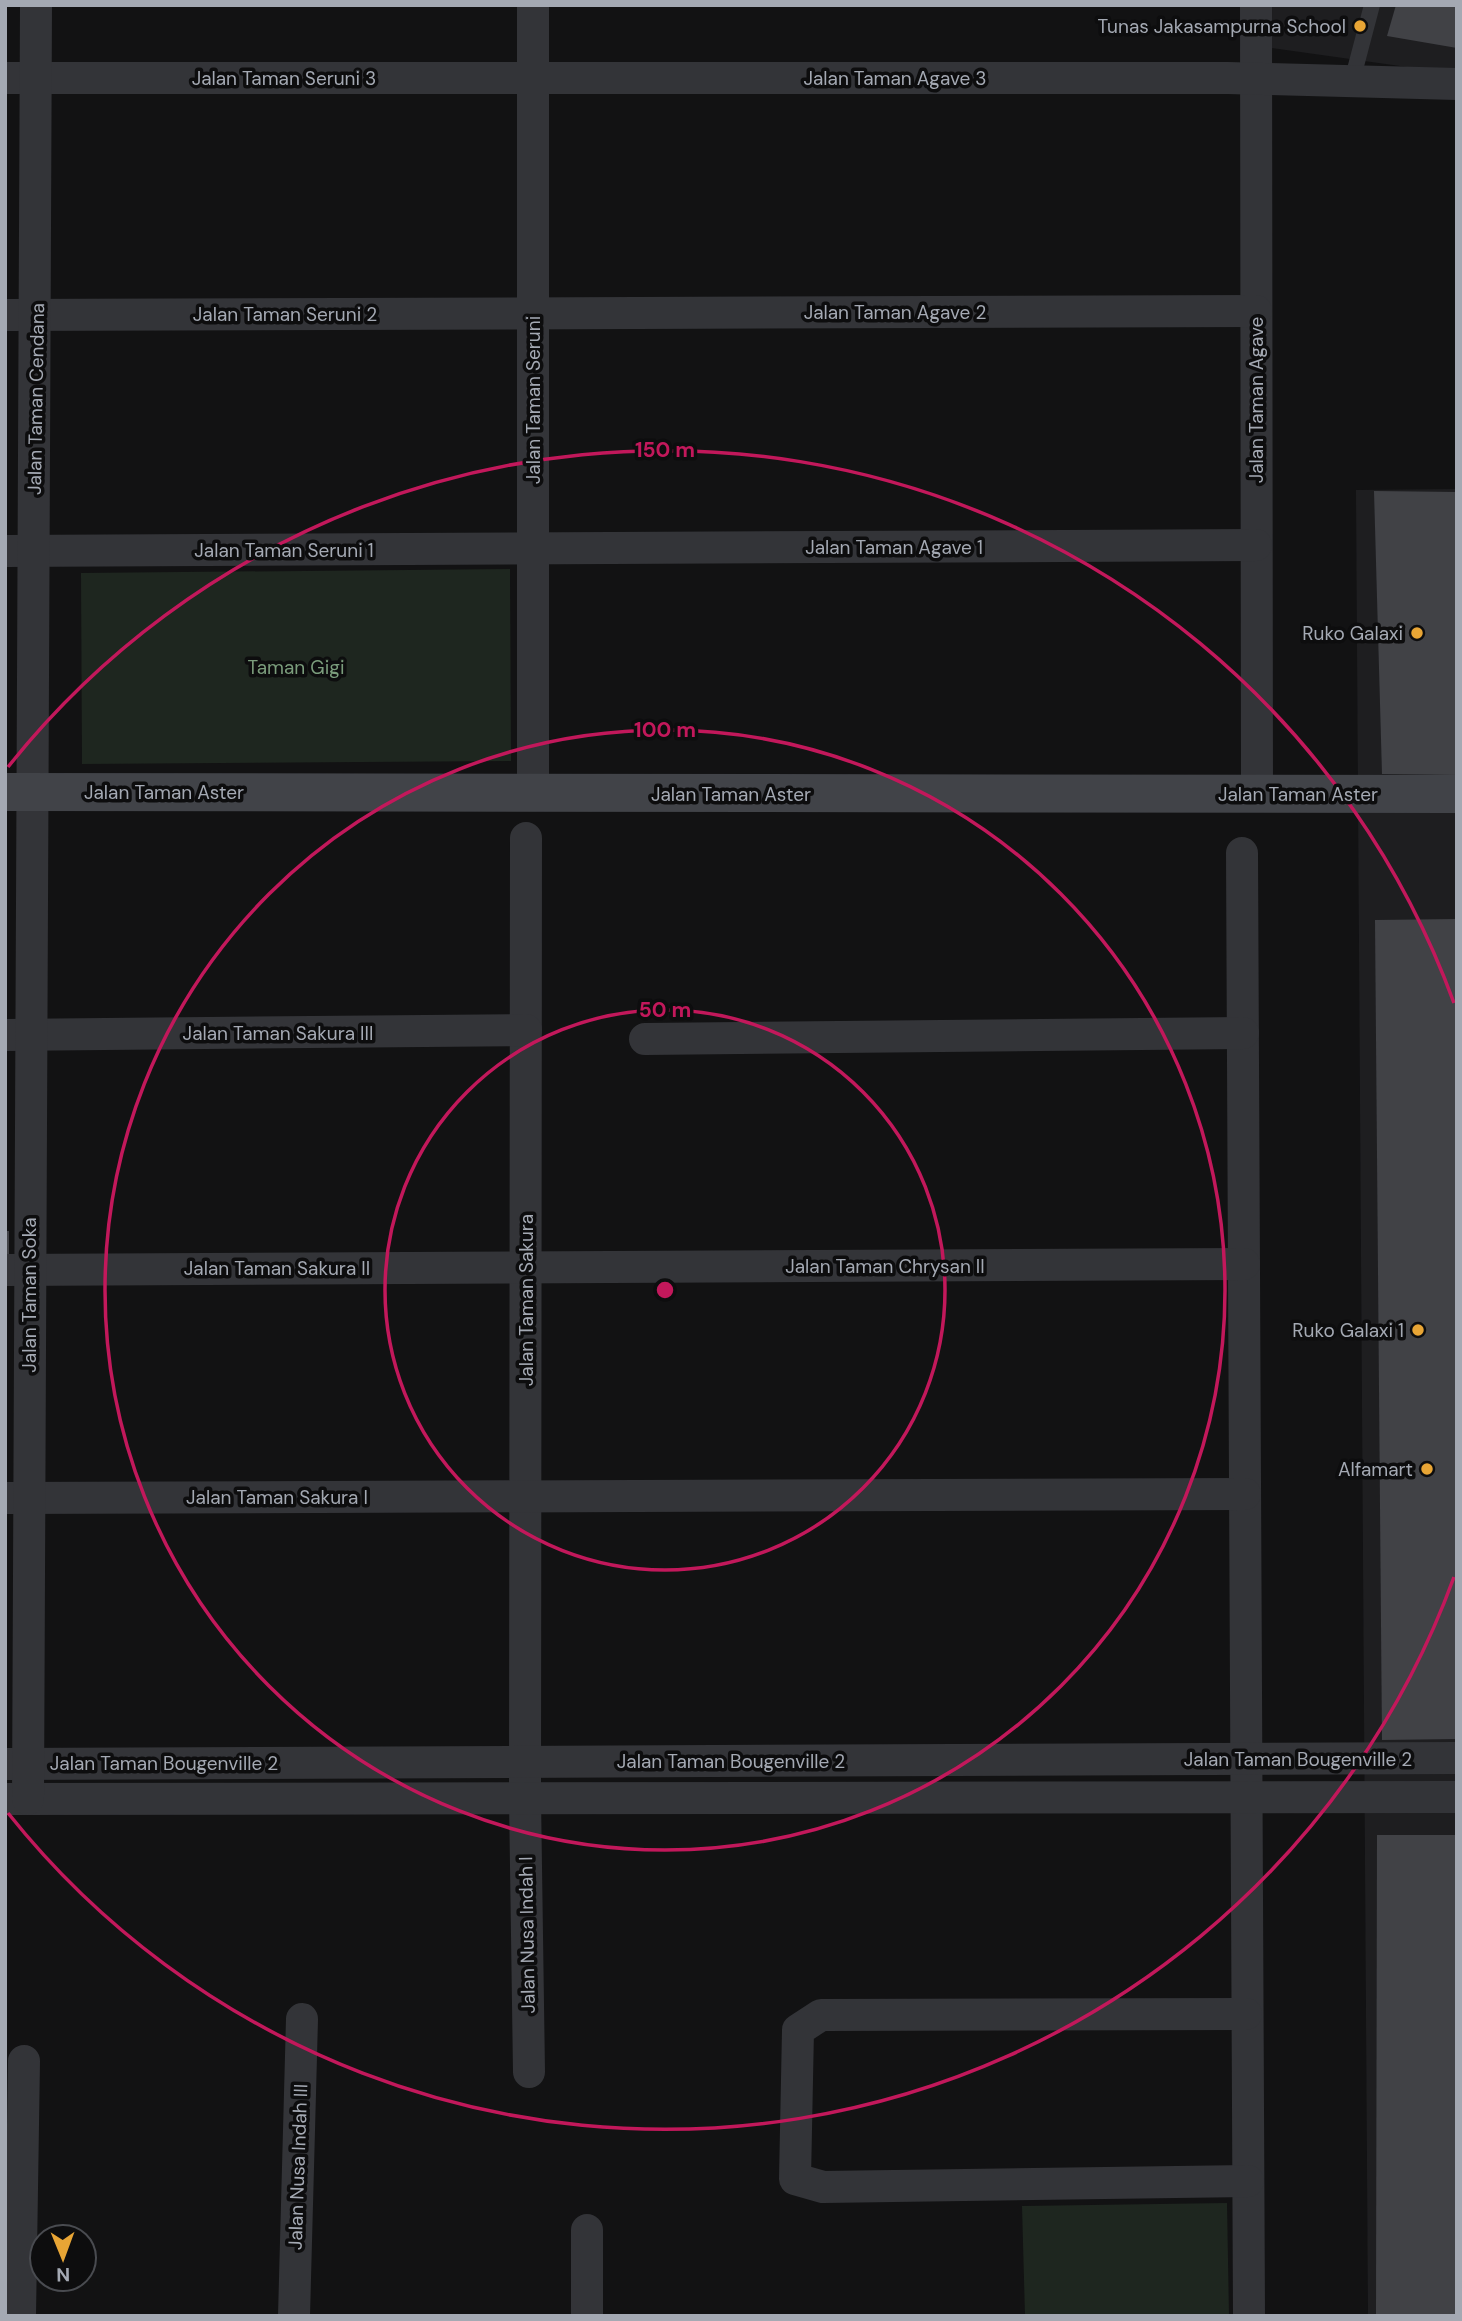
<svg xmlns="http://www.w3.org/2000/svg" width="1462" height="2321" viewBox="0 0 1462 2321" font-family="'DM Sans',sans-serif">
<rect width="100%" height="100%" fill="#121213"/>
<!-- built -->
<g fill="#1e1e20">
<polygon points="1264,5 1457,5 1457,74 1264,47"/>
<polygon points="1457,489 1457,2316 1368,2316 1356,490"/>
</g>
<!-- green -->
<g fill="#1e261f">
<polygon points="510,569 511,761 82,764 81,573"/>
<polygon points="1227,2203 1229,2316 1025,2316 1022,2206"/>
</g>
<!-- building -->
<g fill="#414246">
<polygon points="1396,5 1457,5 1457,48 1387,36"/>
<polygon points="1374,491 1457,492 1457,775 1382,774"/>
<polygon points="1457,919 1457,1739 1382,1740 1375,920"/>
<rect x="5" y="1231" width="4" height="28"/>
<polygon points="1377,1835 1457,1835 1457,2316 1376,2316"/>
</g>
<g fill="none" stroke-linecap="round" stroke-linejoin="round">
<!-- lane -->
<polyline stroke="#333438" stroke-width="16" points="1352,81 1372,5"/>
<!-- street -->
<g stroke="#333438" stroke-width="32">
<polyline points="1256,5 1257,794"/>
<polyline points="5,78 1228,78 1457,84"/>
<polyline points="5,315 1256,311"/>
<polyline points="5,551 1256,545"/>
<polyline points="533,794 533,5"/>
<polyline points="526,838 525,1798 529,2072"/>
<polyline points="1242,853 1249,2316"/>
<polyline points="5,1035 526,1030"/>
<polyline points="645,1039 1243,1033"/>
<polyline points="5,1270 1244,1264"/>
<polyline points="5,1498 1245,1494"/>
<polyline points="5,1764 1457,1758"/>
<polyline points="5,1799 1457,1797"/>
<polyline points="28,1799 36,5"/>
<polyline points="1246,2014 821,2015 798,2030 795,2179 823,2187 1248,2181"/>
<polyline points="587,2230 587,2316"/>
<polyline points="20,2316 24,2061"/>
<polyline points="294,2316 302,2019"/>
</g>
<!-- secondary -->
<polyline stroke="#414348" stroke-width="38" points="5,792 1457,794"/>
</g>
<!-- distance rings -->
<g fill="none" stroke="#c2185b" stroke-width="3.5">
<circle cx="665" cy="1290" r="280"/>
<circle cx="665" cy="1290" r="560"/>
<path d="M1454 1577A840 840 0 0 1 8 1813M8 767A840 840 0 0 1 1454 1003"/>
</g>
<!-- markers -->
<g fill="#e8a535" stroke="#0d0d0e" stroke-width="2.5">
<circle cx="1360" cy="26" r="7"/>
<circle cx="1417" cy="633" r="7"/>
<circle cx="1418" cy="1330" r="7"/>
<circle cx="1427" cy="1469" r="7"/>
</g>
<g text-anchor="middle" dominant-baseline="central" stroke-width="7" stroke-linejoin="round" paint-order="stroke">
<!-- poi labels -->
<g font-size="19" fill="#a4a9b3" stroke="#0d0d0e" text-anchor="end">
<text x="1346" y="26">Tunas Jakasampurna School</text>
<text x="1403" y="633">Ruko Galaxi</text>
<text x="1404" y="1330">Ruko Galaxi 1</text>
<text x="1413" y="1469">Alfamart</text>
</g>
<!-- street labels -->
<g font-size="19" fill="#a4a9b3" stroke="#0d0d0e">
<text x="284" y="78">Jalan Taman Seruni 3</text>
<text x="895" y="78">Jalan Taman Agave 3</text>
<text x="895" y="312">Jalan Taman Agave 2</text>
<text x="285" y="314">Jalan Taman Seruni 2</text>
<text transform="translate(36 399) rotate(-89)">Jalan Taman Cendana</text>
<text transform="translate(533 400) rotate(-90)">Jalan Taman Seruni</text>
<text transform="translate(1256 400) rotate(-90)">Jalan Taman Agave</text>
<text x="894" y="547">Jalan Taman Agave 1</text>
<text x="284" y="550">Jalan Taman Seruni 1</text>
<text x="164" y="792">Jalan Taman Aster</text>
<text x="731" y="794">Jalan Taman Aster</text>
<text x="1298" y="794">Jalan Taman Aster</text>
<text x="278" y="1033">Jalan Taman Sakura III</text>
<text x="885" y="1266">Jalan Taman Chrysan II</text>
<text x="277" y="1268">Jalan Taman Sakura II</text>
<text transform="translate(29 1295) rotate(-90)">Jalan Taman Soka</text>
<text transform="translate(526 1300) rotate(-90)">Jalan Taman Sakura</text>
<text x="277" y="1497">Jalan Taman Sakura I</text>
<text x="1298" y="1759">Jalan Taman Bougenville 2</text>
<text x="731" y="1761">Jalan Taman Bougenville 2</text>
<text x="164" y="1763">Jalan Taman Bougenville 2</text>
<text transform="translate(527 1935) rotate(-91)">Jalan Nusa Indah I</text>
<text transform="translate(298 2167) rotate(-88)">Jalan Nusa Indah III</text>
</g>
<!-- park labels -->
<g font-size="19" fill="#7b9d7c" stroke="#0d0d0e">
<text x="296" y="667">Taman Gigi</text>
</g>
</g>
<circle cx="665" cy="1290" r="10" fill="#c2185b" stroke="#0d0d0e" stroke-width="3.5"/>
<g font-size="21" text-anchor="middle" font-weight="bold" fill="#c2185b" stroke="#0d0d0e" stroke-width="7" stroke-linejoin="round" paint-order="stroke">
<text x="665" y="457">150 m</text>
<text x="665" y="737">100 m</text>
<text x="665" y="1017">50 m</text>
</g>
<!-- border -->
<rect width="1462" height="2321" fill="none" stroke="#a4a9b3" stroke-width="14"/>
<!-- north arrow -->
<g transform="translate(63 2258) rotate(179)"><circle r="33" fill="#0d0d0e" stroke="#494b50" stroke-width="2"/>
<path d="M0-5L12 26L0 18L-12 26Z" fill="#e8a535"/>
<text y="-10" font-size="19" font-weight="bold" text-anchor="middle" fill="#a4a9b3">N</text>
</g>
</svg>
